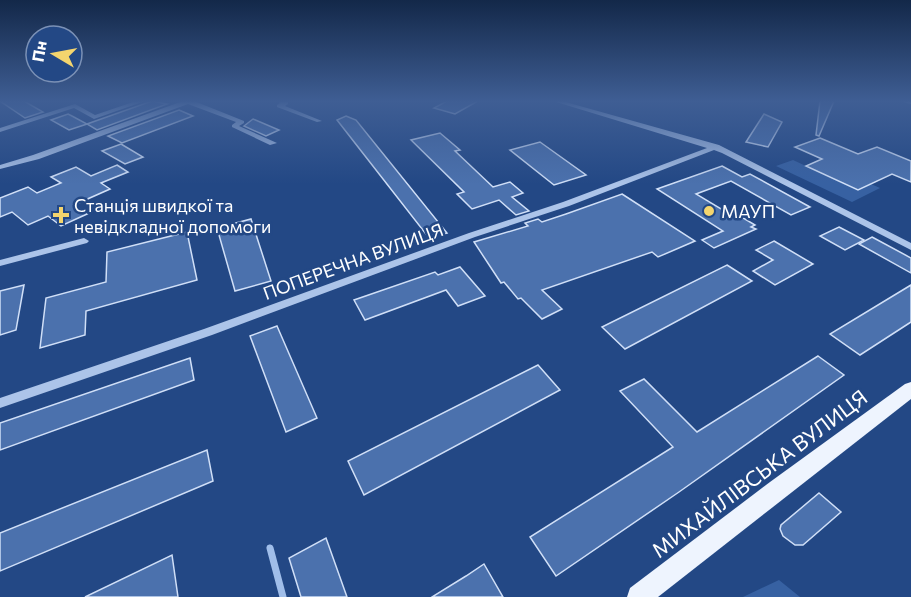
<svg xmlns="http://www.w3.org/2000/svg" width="911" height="597" viewBox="0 0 911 597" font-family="Commissioner,sans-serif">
<rect width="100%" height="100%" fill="#234885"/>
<!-- green -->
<g fill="#3761a2">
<polygon points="793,160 858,190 871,184 880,188 852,202 776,166"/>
<polygon points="779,580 800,597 743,597"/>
</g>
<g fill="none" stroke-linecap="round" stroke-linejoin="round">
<!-- stream -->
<polyline stroke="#a0beea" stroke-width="7" points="270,548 283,597"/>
</g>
<!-- building -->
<g fill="#4b71ad" stroke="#d0dff7" stroke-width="1.5">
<polygon points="0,101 24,101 43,112 25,118"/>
<polygon points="152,101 167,104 97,130 87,124"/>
<polygon points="447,101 478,101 455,114 434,108"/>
<polygon points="820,101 834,101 819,136 816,135"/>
<polygon points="179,110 193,116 122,143 108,136"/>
<polygon points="68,114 72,116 87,124 69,130 51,120"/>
<polygon points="764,114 782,122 768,147 746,142"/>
<polygon points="346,116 356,120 447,233 429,238 337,120"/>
<polygon points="253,119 279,130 266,136 244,126"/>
<polygon points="440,133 460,150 455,151 493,187 510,182 523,193 512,197 529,211 516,215 499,200 472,209 457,194 464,192 411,140"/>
<polygon points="820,138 858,154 877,147 911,161 911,182 892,174 858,190 806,166 822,159 795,147"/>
<polygon points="540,142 586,175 554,185 510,150"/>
<polygon points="121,144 143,157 125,164 102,151"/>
<polygon points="117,165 128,172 101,183 110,189 74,205 87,214 61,226 48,216 28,225 12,212 0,217 0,198 28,187 37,193 61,183 51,177 76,167 91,176"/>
<polygon points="722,166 742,177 750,174 810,207 791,215 731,181 696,194 736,218 740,216 755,225 751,227 756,229 714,248 702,240 723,231 657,189"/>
<polygon points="622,194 695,241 658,257 652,252 542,290 562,309 542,319 521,298 518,299 504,282 501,283 474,242 528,226 525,223 538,219 542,222 566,214"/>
<polygon points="251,219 271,281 235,291 217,228"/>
<polygon points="839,227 864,240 845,250 820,236"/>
<polygon points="187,232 197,280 86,311 85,335 40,348 46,298 106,282 107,252"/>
<polygon points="872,237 911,258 911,273 859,244"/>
<polygon points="774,241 813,264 775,285 753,271 773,260 756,250"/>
<polygon points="727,265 752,281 625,349 602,327"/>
<polygon points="460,267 485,296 458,306 446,290 365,320 354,300 435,272 438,275"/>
<polygon points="24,285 16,330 0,335 0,291"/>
<polygon points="911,285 911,322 860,355 830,334"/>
<polygon points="277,326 317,418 286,432 250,336"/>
<polygon points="818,356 844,375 679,492 556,576 530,537 673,447 620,391 644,379 697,432"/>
<polygon points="190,358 194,380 0,450 0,423"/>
<polygon points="538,365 560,390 364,495 348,461"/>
<polygon points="207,450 213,481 0,571 0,533"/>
<polygon points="819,493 841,512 803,545 795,545 783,536 780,529 781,525"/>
<polygon points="326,538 347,597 301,597 289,558"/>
<polygon points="172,555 178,597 85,597"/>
<polygon points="484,564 503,597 432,597 466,576"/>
</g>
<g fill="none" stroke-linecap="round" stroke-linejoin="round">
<!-- minor -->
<g fill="#acc4e9" fill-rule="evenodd">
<polygon points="136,101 145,101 94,119 74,108 0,132 0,128 75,104 95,115"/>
<polygon points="183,101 194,101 244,121 244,123 239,126 277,143 270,145 232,127 232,125 236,122 188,104 39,159 0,169 0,165 33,155"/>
<polygon points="277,101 288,102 288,104 285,106 322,121 317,122 277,107 277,105 280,103"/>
<polygon points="553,101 562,101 719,145 911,243 911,250 722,153 714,150 569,206 475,237 212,335 0,408 0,398 204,329 469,233 563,202 707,148"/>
<polygon points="902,101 911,101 911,104 903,102"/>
<polygon points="84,238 89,241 87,243 0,266 0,260"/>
</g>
<!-- major -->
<polygon fill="#eef4fe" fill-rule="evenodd" points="911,382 911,399 658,597 627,597 630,588 770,482 905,384"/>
</g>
<!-- sky -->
<linearGradient id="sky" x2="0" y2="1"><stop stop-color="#132849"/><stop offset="0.55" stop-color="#3f5e94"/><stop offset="1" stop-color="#3f5e94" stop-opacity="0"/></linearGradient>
<rect width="911" height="184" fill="url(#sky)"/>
<!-- markers -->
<g fill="#f4d56e" stroke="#234885" stroke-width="2">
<circle cx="709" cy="211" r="6"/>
<path d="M58 206h6v6h6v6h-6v6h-6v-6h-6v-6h6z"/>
</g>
<g text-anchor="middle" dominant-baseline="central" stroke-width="5" stroke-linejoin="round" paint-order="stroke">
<!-- poi labels -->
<g font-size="18" fill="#fff" stroke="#234885" text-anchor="start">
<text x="74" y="205">Станція швидкої та<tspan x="74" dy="21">невідкладної допомоги</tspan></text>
<text x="721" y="211">МАУП</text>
</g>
<!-- street labels -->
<g font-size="18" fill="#fff" stroke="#234885">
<text transform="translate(353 261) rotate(-20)">ПОПЕРЕЧНА ВУЛИЦЯ</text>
</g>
<!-- near-street labels -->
<g font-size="21" fill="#fff" stroke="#234885">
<text transform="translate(759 473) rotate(-37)">МИХАЙЛІВСЬКА ВУЛИЦЯ</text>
</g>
</g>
<!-- north arrow -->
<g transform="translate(54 54) rotate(280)"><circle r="28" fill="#234885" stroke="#7b91b6" stroke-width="1.5"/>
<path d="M0-4.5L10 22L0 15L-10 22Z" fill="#f4d56e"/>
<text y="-9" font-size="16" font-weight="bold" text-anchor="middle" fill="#ffffff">Пн</text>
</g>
</svg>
